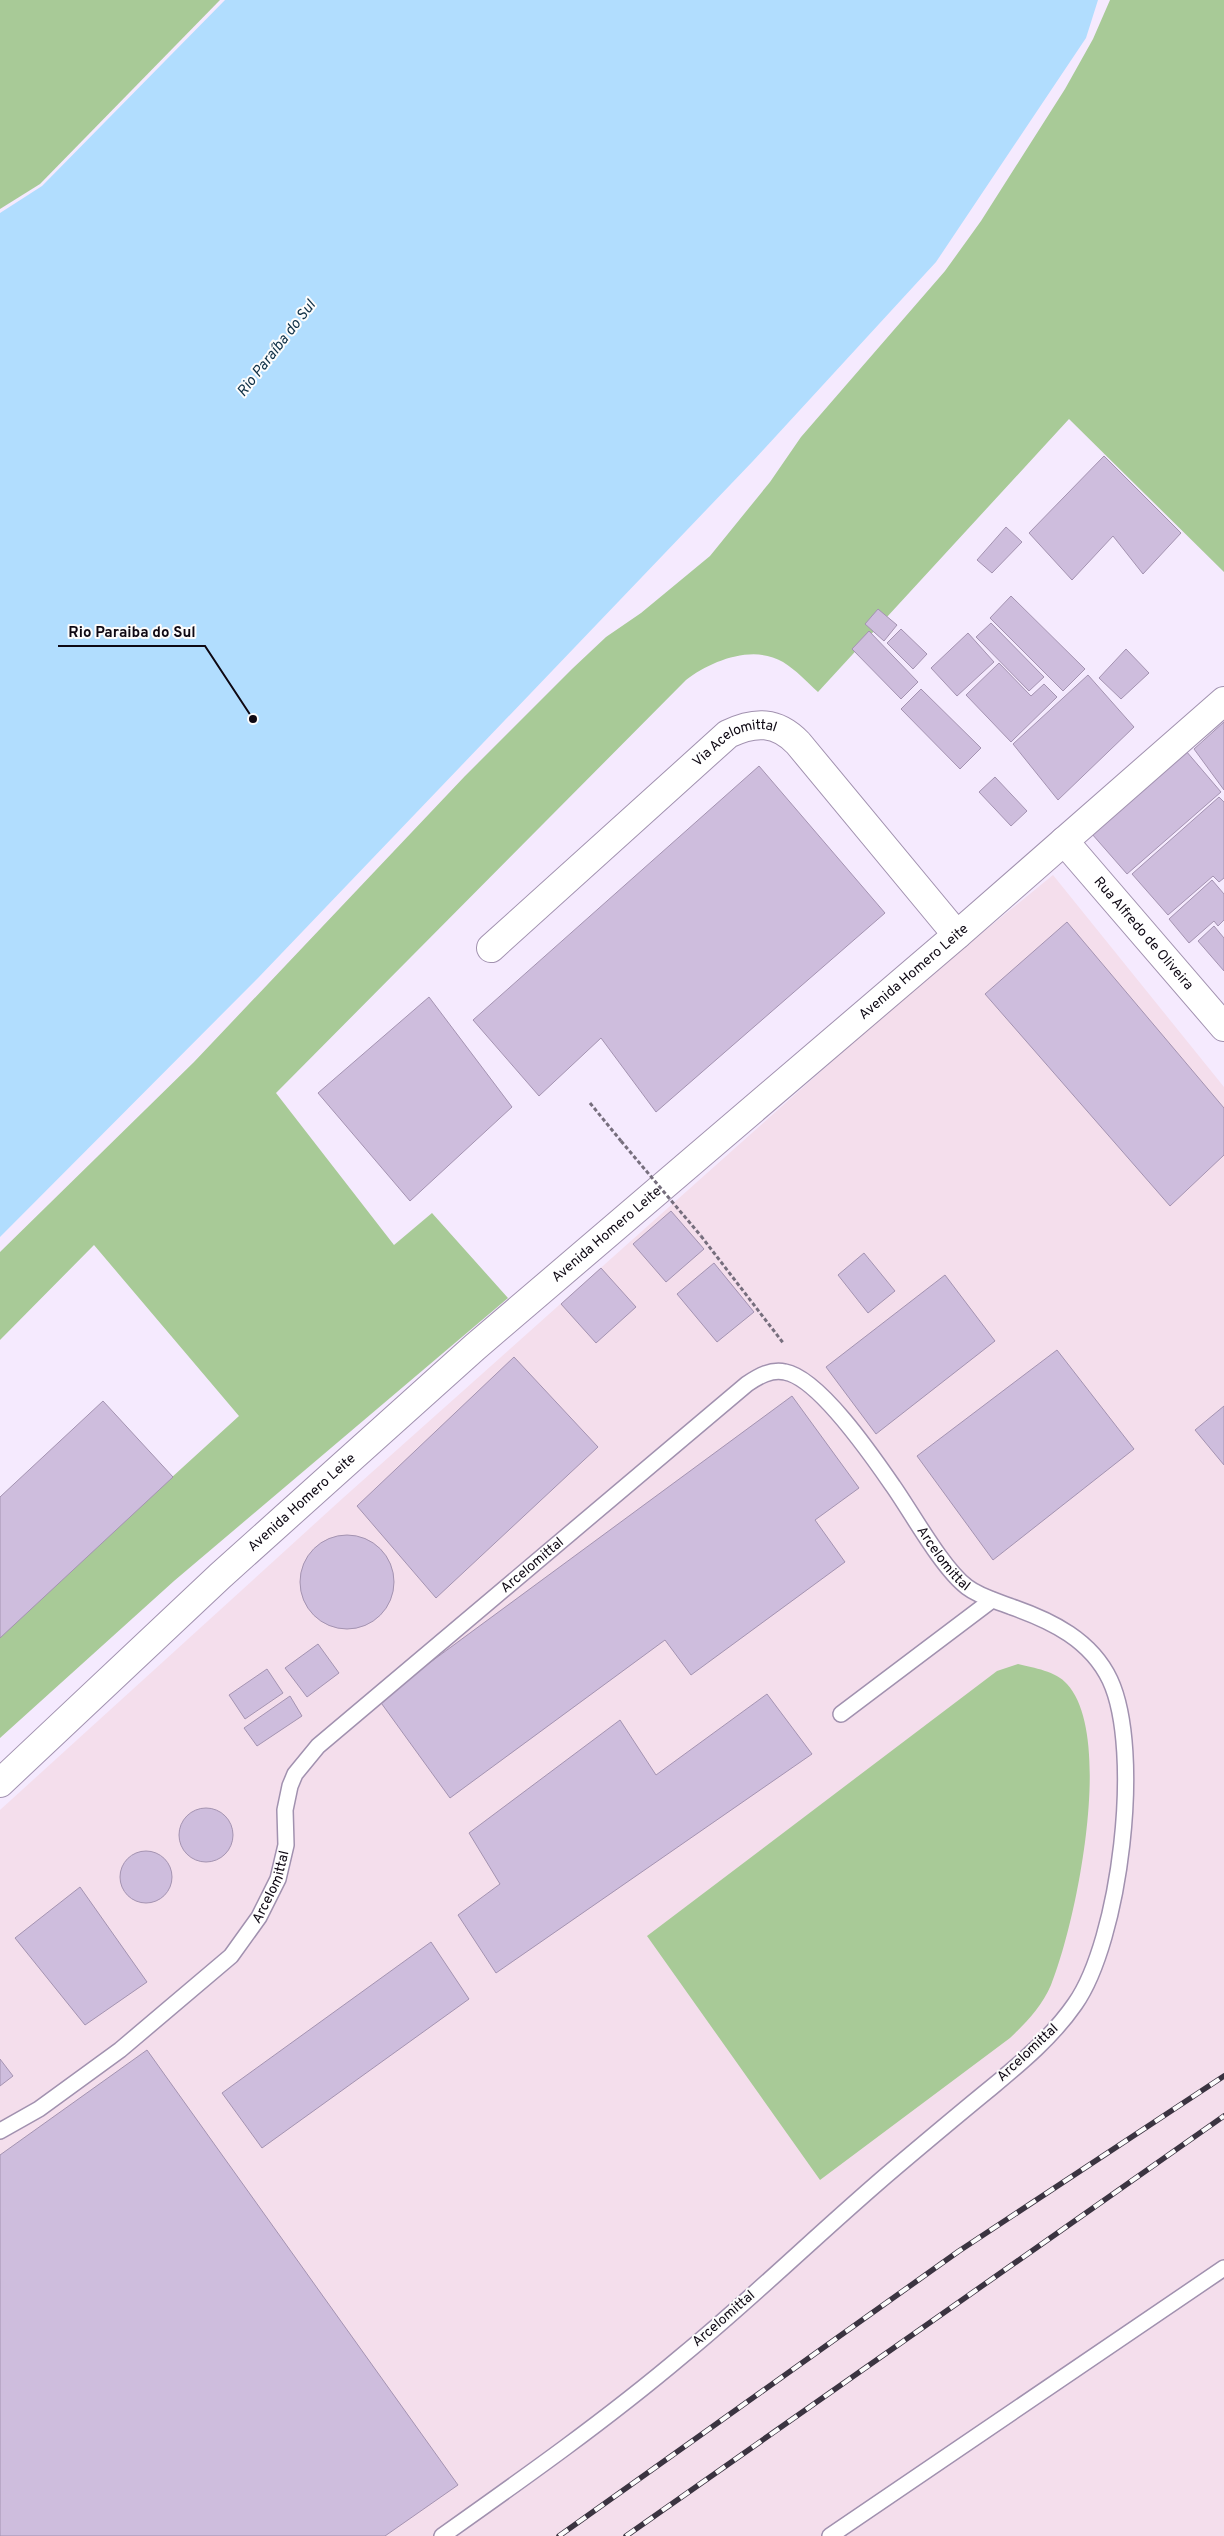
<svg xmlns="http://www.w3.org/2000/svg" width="1224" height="2536" viewBox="0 0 1224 2536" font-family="Overpass,sans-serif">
<rect width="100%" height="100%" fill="#f5eafe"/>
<!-- industrial -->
<polygon fill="#f4deec" points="1053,875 1224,1087 1224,2536 0,2536 0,1810 343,1498 912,990"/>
<!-- green -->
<g fill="#a8ca97">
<polygon points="0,0 220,0 40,184 0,209"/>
<path d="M 1110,0 L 1224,0 L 1224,572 L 1069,419 L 818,692 C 807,682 796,670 783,662 C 753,644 711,661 686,680 L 276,1093 L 394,1245 L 432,1213 L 508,1298 L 174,1581 L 0,1738 L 0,1634 L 239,1416 L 94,1245 L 0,1340 L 0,1252 L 194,1062 L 465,776 L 572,669 L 606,637 L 641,613 L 710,556 L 770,482 L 801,437 L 945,271 L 981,221 L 1065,89 L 1093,39 Z"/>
<path d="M 1018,1664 C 1034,1668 1056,1671 1067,1684 C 1115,1736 1076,1924 1051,1985 C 1042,2006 1026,2023 1010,2038 L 820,2180 L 647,1936 L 997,1671 Z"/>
</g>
<!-- water -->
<polygon fill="#b1ddfe" points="225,0 1098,0 1086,38 936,262 753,461 258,978 0,1237 0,213 42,186"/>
<!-- building -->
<g fill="#cebddd" stroke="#a493b1">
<polygon points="1104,456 1181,533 1143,574 1113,536 1072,580 1029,533"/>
<polygon points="1006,527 1022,542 992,573 977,560"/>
<polygon points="1011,596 1085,669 1063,691 990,618"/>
<polygon points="878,609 897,625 884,641 865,624"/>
<polygon points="991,623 1044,677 1029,691 976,637"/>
<polygon points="901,629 927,654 913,669 887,643"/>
<polygon points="869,631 918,682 901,699 852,649"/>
<polygon points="968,633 994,662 957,696 931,668"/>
<polygon points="1126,649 1149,673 1121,699 1099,678"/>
<polygon points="999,663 1031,696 1044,684 1057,697 1011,742 966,695"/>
<polygon points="1088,675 1134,727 1058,800 1013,744"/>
<polygon points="921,689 981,748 960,769 901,709"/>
<polygon points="1224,722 1224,790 1194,749"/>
<polygon points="1186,751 1221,792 1127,874 1092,834"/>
<polygon points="759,766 885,913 656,1112 601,1038 539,1096 473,1020"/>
<polygon points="995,777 1027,811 1011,826 979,792"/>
<polygon points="1219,797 1224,802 1224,878 1219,882 1213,876 1168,915 1132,874"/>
<polygon points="1212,880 1224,894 1224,920 1218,926 1214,921 1189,943 1169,919"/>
<polygon points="1067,922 1224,1108 1224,1155 1170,1206 985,994"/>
<polygon points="1214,926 1224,938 1224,971 1198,941"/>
<polygon points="429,997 512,1107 410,1201 318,1093"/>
<polygon points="671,1211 704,1249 666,1282 633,1244"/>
<polygon points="864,1253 895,1291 868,1313 838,1275"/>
<polygon points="714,1263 754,1312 717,1342 677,1294"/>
<polygon points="601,1268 636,1307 596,1343 561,1304"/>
<polygon points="945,1275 995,1341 876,1434 826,1367"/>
<polygon points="1057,1350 1134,1449 993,1560 917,1456"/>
<polygon points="514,1357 598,1447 436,1598 357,1506"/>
<polygon points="792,1396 859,1488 815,1520 845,1562 691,1675 665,1640 450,1798 379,1700"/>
<polygon points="103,1401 173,1477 0,1638 0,1497"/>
<polygon points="1224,1406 1224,1465 1195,1430"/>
<circle cx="347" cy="1582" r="47"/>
<polygon points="318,1644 339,1673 307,1697 285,1668"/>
<polygon points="267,1669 283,1693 245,1719 229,1695"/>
<polygon points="767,1694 812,1754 496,1973 458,1915 500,1884 469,1833 620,1720 656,1775"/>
<polygon points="290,1696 302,1716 257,1746 244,1728"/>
<circle cx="206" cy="1835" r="27"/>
<circle cx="146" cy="1877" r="26"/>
<polygon points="80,1887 147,1982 85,2025 15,1938"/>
<polygon points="431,1942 469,1999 262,2148 222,2093"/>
<polygon points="147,2050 458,2485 385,2536 0,2536 0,2155"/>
<polygon points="0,2059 13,2076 0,2086"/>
</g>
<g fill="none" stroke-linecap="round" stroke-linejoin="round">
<!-- service casing -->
<g stroke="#a191af" stroke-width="18">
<g id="service">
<polyline points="841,1714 992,1600"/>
<path id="s1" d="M 0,2131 L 39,2109 L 120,2050 L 231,1956 L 259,1917 L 278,1879 L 286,1845 L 285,1810 L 290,1786 L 295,1774 L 318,1746 L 747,1384 C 759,1376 771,1369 785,1372 C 819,1378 873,1457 893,1486 C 912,1513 942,1568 967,1587 C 980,1597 997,1601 1012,1607 C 1052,1621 1091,1640 1110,1680 C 1143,1751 1120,1940 1075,2004 C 1053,2036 1022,2062 992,2087 C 960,2113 928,2140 896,2167 C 824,2228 756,2295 683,2355 C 606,2420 524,2478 442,2536"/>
<polyline points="830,2536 1224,2268"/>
</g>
</g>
<!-- minor casing -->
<g stroke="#a191af" stroke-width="30">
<g id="minor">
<path id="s2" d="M 1064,841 L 1224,1027"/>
<path id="s3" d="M 491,948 L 728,734 C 755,721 777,721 798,743 L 957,935"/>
</g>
</g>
<!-- tertiary casing -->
<g stroke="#a191af" stroke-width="30">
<g id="tertiary">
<path id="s4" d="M 0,1783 L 220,1576 L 475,1347 L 957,935 L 1224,701"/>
</g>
</g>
<!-- path -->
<g stroke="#766e7d" stroke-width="3" stroke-dasharray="4 2.5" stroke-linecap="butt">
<polyline points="590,1103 621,1141"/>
<polyline points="701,1236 784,1344"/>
</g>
<!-- service -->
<use href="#service" stroke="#fff" stroke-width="15"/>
<!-- minor -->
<use href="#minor" stroke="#fff" stroke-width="28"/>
<!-- tertiary -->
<use href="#tertiary" stroke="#fff" stroke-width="28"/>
<!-- rail casing -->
<g stroke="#3b3441" stroke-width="5.5">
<g id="rail">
<polyline points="559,2536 959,2251 1224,2076"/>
<polyline points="626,2536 1224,2116"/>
</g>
</g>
<!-- rail -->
<use href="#rail" stroke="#fcfcfc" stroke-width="4" stroke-dasharray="11" stroke-linecap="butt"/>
<!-- path-bridge -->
<polyline stroke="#766e7d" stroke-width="3" stroke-dasharray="4 2.5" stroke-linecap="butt" points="621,1141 701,1236"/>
</g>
<g text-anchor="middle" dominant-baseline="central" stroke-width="4" stroke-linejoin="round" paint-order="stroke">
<!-- street labels -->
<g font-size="14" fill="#0e0813" stroke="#fcfcfc">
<text stroke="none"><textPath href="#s3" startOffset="322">Via Acelomittal</textPath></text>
<text stroke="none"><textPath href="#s2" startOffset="122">Rua Alfredo de Oliveira</textPath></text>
<text stroke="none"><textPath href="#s4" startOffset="1222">Avenida Homero Leite</textPath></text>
<text stroke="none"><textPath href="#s4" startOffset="818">Avenida Homero Leite</textPath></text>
<text stroke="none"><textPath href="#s4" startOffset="412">Avenida Homero Leite</textPath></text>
<text stroke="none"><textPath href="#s1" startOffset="1375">Arcelomittal</textPath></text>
<text stroke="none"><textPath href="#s1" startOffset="805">Arcelomittal</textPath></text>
<text stroke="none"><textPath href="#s1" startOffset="371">Arcelomittal</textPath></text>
<text transform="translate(1028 2053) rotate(-43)">Arcelomittal</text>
<text transform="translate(724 2319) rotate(-41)">Arcelomittal</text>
</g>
<!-- water labels -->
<g font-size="15" font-style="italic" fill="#0f3046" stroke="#fcfcfc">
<text transform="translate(277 349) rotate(-52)">Rio Paraíba do Sul</text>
</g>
</g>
<!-- callouts -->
<path fill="none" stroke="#0e0813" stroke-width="2" d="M253 719L205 646H58"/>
<circle fill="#0e0813" stroke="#fcfcfc" stroke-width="2" cx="253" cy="719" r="5"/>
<g font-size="15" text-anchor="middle" font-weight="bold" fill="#0e0813" stroke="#fcfcfc" stroke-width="4" stroke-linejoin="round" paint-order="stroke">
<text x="132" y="637">Rio Paraiba do Sul</text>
</g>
</svg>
